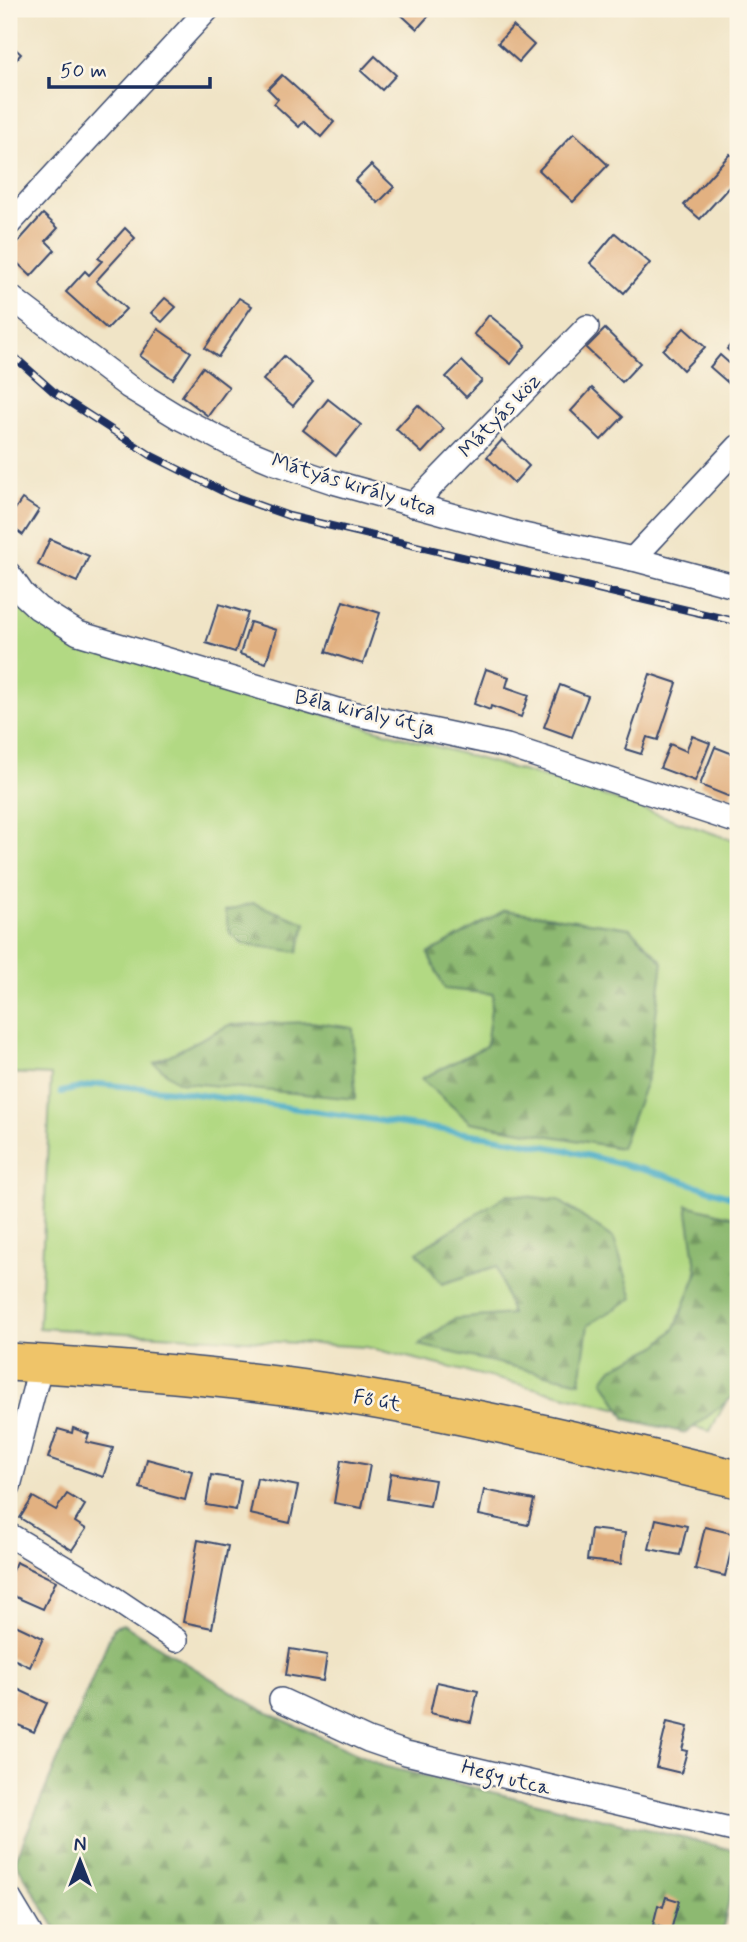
<svg xmlns="http://www.w3.org/2000/svg" width="747" height="1942" viewBox="0 0 747 1942" font-family="Mynerve,sans-serif">
<defs>
<pattern id="forest-firs" width="22" height="20" patternUnits="userSpaceOnUse" patternTransform="scale(1.75)"><rect width="22" height="20" fill="#8db971"/><path d="M5 1l3.5 6h-7zM16 11l3.5 6h-7z" fill="#729760"/></pattern>
</defs>
<rect width="100%" height="100%" fill="#fcf5e5"/>
<filter id="ink" filterUnits="userSpaceOnUse"><feTurbulence type="fractalNoise" baseFrequency=".0143" numOctaves="2"/><feDisplacementMap in="SourceGraphic" scale="14" xChannelSelector="R" yChannelSelector="G"/><feConvolveMatrix kernelMatrix="1 2 1 2 8 2 1 2 1" color-interpolation-filters="sRGB"/></filter>
<filter id="wash" filterUnits="userSpaceOnUse"><feTurbulence type="fractalNoise" baseFrequency=".00686" numOctaves="4" result="noise"/><feDisplacementMap in="SourceGraphic" scale="28" xChannelSelector="R" yChannelSelector="G"/><feGaussianBlur stdDeviation="1.57" result="paint"/><feColorMatrix in="noise" values="0 0 0 0 0 0 0 0 0 0 0 0 0 0 0 0 0 1.4 0 .05"/><feComposite in="paint" operator="in"/></filter>
<g filter="url(#wash)">
<rect width="100%" height="100%" fill="#f0e4c6"/>
<!-- grass -->
<polygon fill="#b2d983" stroke="#668470" stroke-width="2" points="12,606 161,668 585,789 738,842 738,1380 710,1431 366,1347 39,1328 51,1075 9,1073 9,699 12,698"/>
<!-- forest -->
<g fill="url(#forest-firs)" stroke="#547468" stroke-width="2">
<polygon points="253,903 306,923 298,952 244,944 230,934 225,911"/>
<polygon points="505,910 630,928 663,962 648,1076 621,1148 470,1122 421,1079 486,1046 493,994 445,989 428,954"/>
<polygon points="311,1022 353,1028 355,1099 178,1082 154,1063 229,1025"/>
<polygon points="508,1194 558,1200 614,1239 633,1298 588,1325 580,1382 419,1345 454,1319 511,1314 497,1266 442,1284 417,1252"/>
<polygon points="687,1205 738,1218 738,1342 735,1343 738,1358 738,1393 686,1433 626,1419 603,1380 612,1368 657,1346 675,1328 697,1274"/>
<polygon points="123,1624 262,1710 383,1766 738,1851 738,1861 723,1928 733,1933 59,1933 15,1861 114,1627"/>
</g>
<g fill="none" stroke-linecap="round" stroke-linejoin="round">
<!-- stream -->
<polyline stroke="#46acc6" stroke-width="6" points="61,1092 99,1084 174,1091 499,1138 566,1150 664,1175 738,1199"/>
</g>
<g id="blocks">
<!-- building -->
<g fill="#e2b181">
<polygon points="399,9 429,9 432,12 417,29 397,11"/>
<polygon points="513,26 534,45 519,62 498,43"/>
<polygon points="9,43 21,54 9,68"/>
<polygon points="375,56 396,75 382,90 361,71"/>
<polygon points="282,75 334,122 321,137 304,121 299,127 274,104 278,99 268,89"/>
<polygon points="574,133 608,165 573,202 539,170"/>
<polygon points="730,154 738,161 738,177 700,219 684,205"/>
<polygon points="371,165 394,187 378,203 355,181"/>
<polygon points="43,214 58,228 46,241 55,250 31,276 9,255 9,252"/>
<polygon points="125,228 135,238 96,281 126,309 107,329 66,292 85,271 89,275 102,261 98,258"/>
<polygon points="615,233 650,263 624,293 590,263"/>
<polygon points="165,298 176,307 162,322 151,313"/>
<polygon points="239,298 252,306 218,357 205,348"/>
<polygon points="489,315 526,345 511,364 474,334"/>
<polygon points="684,328 705,347 683,370 663,350"/>
<polygon points="158,329 191,352 173,379 140,356"/>
<polygon points="605,329 640,363 622,382 586,348"/>
<polygon points="738,336 738,359 727,349"/>
<polygon points="720,355 738,371 738,381 733,387 710,367"/>
<polygon points="284,356 313,382 293,406 263,380"/>
<polygon points="462,361 482,381 466,397 446,377"/>
<polygon points="203,367 229,387 208,416 182,396"/>
<polygon points="592,388 623,417 601,440 571,411"/>
<polygon points="328,399 361,425 336,456 303,430"/>
<polygon points="418,405 444,429 422,453 396,429"/>
<polygon points="502,440 529,466 514,483 487,457"/>
<polygon points="22,499 39,510 23,535 9,525 9,518"/>
<polygon points="50,539 89,556 77,582 38,565"/>
<polygon points="343,601 380,613 363,664 326,652"/>
<polygon points="219,604 248,613 235,652 206,643"/>
<polygon points="250,622 276,630 266,663 240,654"/>
<polygon points="486,669 509,677 506,687 529,695 521,717 491,706 490,710 474,704"/>
<polygon points="650,674 677,683 658,740 647,737 641,754 625,749"/>
<polygon points="560,685 588,696 572,737 544,727"/>
<polygon points="692,736 710,743 695,781 660,768 670,744 686,751"/>
<polygon points="715,747 738,756 738,774 730,797 700,785"/>
<polygon points="9,1174 15,1174 14,1225 9,1225"/>
<polygon points="73,1428 89,1434 86,1442 113,1448 103,1477 48,1458 58,1429 72,1433"/>
<polygon points="147,1459 192,1471 185,1500 140,1488"/>
<polygon points="341,1460 370,1465 362,1508 334,1503"/>
<polygon points="391,1473 435,1480 430,1506 387,1499"/>
<polygon points="211,1475 241,1480 236,1510 206,1505"/>
<polygon points="257,1478 298,1486 290,1523 250,1514"/>
<polygon points="484,1490 534,1500 528,1525 479,1515"/>
<polygon points="67,1494 85,1505 75,1522 86,1529 72,1550 20,1518 33,1497 56,1510"/>
<polygon points="656,1519 687,1526 680,1555 649,1549"/>
<polygon points="705,1527 735,1534 725,1576 695,1569"/>
<polygon points="591,1529 625,1533 621,1564 587,1560"/>
<polygon points="198,1540 228,1546 212,1628 183,1622"/>
<polygon points="16,1562 56,1581 43,1609 9,1594 9,1577"/>
<polygon points="9,1622 43,1638 30,1667 9,1657"/>
<polygon points="290,1649 327,1655 323,1681 286,1675"/>
<polygon points="437,1682 478,1691 471,1722 430,1713"/>
<polygon points="15,1688 47,1703 34,1732 9,1721 9,1703"/>
<polygon points="667,1722 688,1727 682,1750 687,1751 681,1773 656,1767"/>
<polygon points="666,1897 679,1901 671,1930 653,1925 658,1905 663,1907"/>
</g>
</g>
</g>
<g filter="url(#ink)">
<use href="#blocks" fill-opacity="0" stroke="#3b4a6e" stroke-width="2"/>
<g fill="none" stroke-linecap="round" stroke-linejoin="round">
<!-- street casing -->
<g stroke="#3b4a6e" stroke-width="26">
<g id="street">
<polyline points="9,224 208,9"/>
<polyline points="9,296 129,387 178,417 230,444 276,463 333,482 519,534 633,559 738,587"/>
<polyline points="413,505 587,327"/>
<polyline points="633,559 738,447"/>
<polyline points="9,574 23,594 38,608 78,633 337,710 507,746 738,822"/>
<polyline points="9,1486 41,1364"/>
<polyline points="9,1535 100,1589 176,1640"/>
<polyline points="281,1700 368,1740 406,1753 738,1831"/>
<polyline points="9,1898 30,1933"/>
</g>
</g>
<!-- primary casing -->
<g stroke="#3b4a6e" stroke-width="40">
<path id="primary" d="M 9,1362 C 115,1368 222,1376 327,1392 C 466,1413 602,1447 738,1479"/>
</g>
<!-- street -->
<use href="#street" stroke="#fff" stroke-width="23"/>
<!-- primary -->
<use href="#primary" stroke="#efc469" stroke-width="37"/>
<!-- rail casing -->
<g stroke="#1b2f5e" stroke-width="8">
<polyline id="rail" points="9,352 55,393 152,456 230,495 289,516 738,622"/>
</g>
<!-- rail -->
<use href="#rail" stroke="#fcf5e5" stroke-width="5" stroke-dasharray="16" stroke-linecap="butt"/>
</g>
</g>
<g text-anchor="middle" dominant-baseline="central" stroke-width="5" stroke-linejoin="round" paint-order="stroke">
<!-- street labels -->
<g font-size="21" fill="#1b2f5e" stroke="#fcf5e5">
<text transform="translate(500 416) rotate(-46)">Mátyás köz</text>
<text transform="translate(354 485) rotate(17)">Mátyás király utca</text>
<text transform="translate(365 713) rotate(13)">Béla király útja</text>
<text transform="translate(377 1401) rotate(10)">Fő út</text>
<text transform="translate(506 1778) rotate(14)">Hegy utca</text>
</g>
</g>
<!-- margin -->
<rect width="747" height="1942" fill="none" stroke="#fcf5e5" stroke-width="35"/>
<!-- north arrow -->
<g transform="translate(80 1861)" stroke="#fcf5e5" stroke-width="5" paint-order="stroke">
<path d="M0-5L12 26L0 18L-12 26Z" fill="#1b2f5e"/>
<text y="-10" font-size="19" font-weight="bold" text-anchor="middle" fill="#1b2f5e">N</text>
</g>
<!-- scale -->
<path d="M49 77v10h161v-10" fill="none" stroke="#1b2f5e" stroke-width="3.5"/>
<text x="60" y="77" font-size="21" fill="#1b2f5e" stroke="#fcf5e5" stroke-width="5" paint-order="stroke">50 m</text>
</svg>
